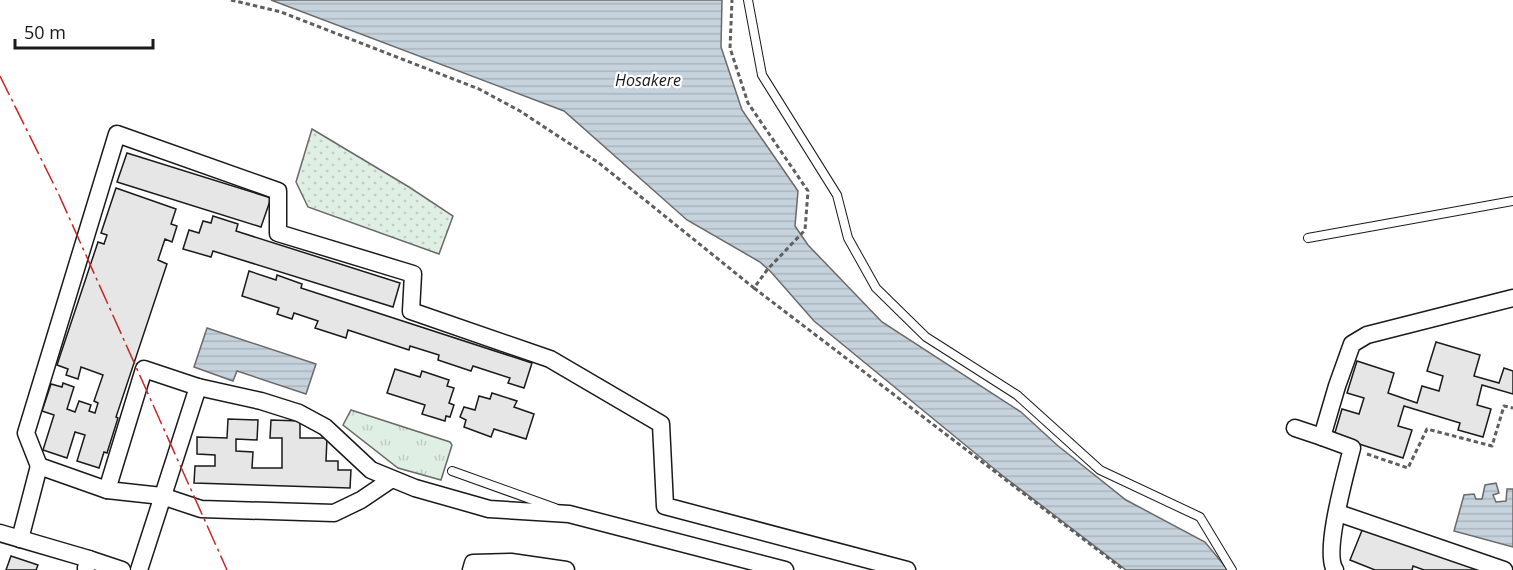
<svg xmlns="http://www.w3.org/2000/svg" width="1513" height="570" viewBox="0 0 1513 570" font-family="'Open Sans',sans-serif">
<defs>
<pattern id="grass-tufts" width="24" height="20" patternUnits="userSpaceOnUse" patternTransform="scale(1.5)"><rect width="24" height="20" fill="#e0efe3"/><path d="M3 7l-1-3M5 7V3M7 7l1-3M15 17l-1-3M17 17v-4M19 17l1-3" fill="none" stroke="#c0ccc2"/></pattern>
<pattern id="park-dots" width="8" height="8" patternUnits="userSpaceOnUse" patternTransform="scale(1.5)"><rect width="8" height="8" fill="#e0efe3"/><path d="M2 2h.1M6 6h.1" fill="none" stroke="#c0ccc2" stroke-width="1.8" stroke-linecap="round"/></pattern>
<pattern id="water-rules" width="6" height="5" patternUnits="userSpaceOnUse" patternTransform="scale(1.5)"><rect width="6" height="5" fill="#c6d2dc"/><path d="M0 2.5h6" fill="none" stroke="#aab4bc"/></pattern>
</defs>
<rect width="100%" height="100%" fill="#fff"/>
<!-- grass -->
<polygon fill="url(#grass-tufts)" stroke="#6a6a6a" stroke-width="1.5" points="351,410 450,442 452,445 441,480 398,468 343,425"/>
<!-- park -->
<polygon fill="url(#park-dots)" stroke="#6a6a6a" stroke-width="1.5" points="312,129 409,187 453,216 439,254 308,207 296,182"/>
<!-- water -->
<g fill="url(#water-rules)" stroke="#6a6a6a" stroke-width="1.5">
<polygon points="271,0 722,0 721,47 742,110 798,191 795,226 808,245 882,322 1021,412 1057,445 1126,500 1205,542 1228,570 1126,570 1003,476 814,321 771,272 760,262 687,220 564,111"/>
<polygon points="207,328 316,364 306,394 237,371 233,381 194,367"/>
<polygon points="1496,483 1499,493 1493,495 1496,502 1506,501 1507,489 1513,489 1513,547 1454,531 1464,495 1474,494 1476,499 1482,499 1485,485"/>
</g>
<!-- building -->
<g fill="#e6e6e6" stroke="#1a1a1a" stroke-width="1.5">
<polygon points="127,153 271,198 261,227 117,182"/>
<polygon points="116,188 176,209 171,224 177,226 172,242 165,239 158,260 167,264 116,417 118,418 107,453 104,452 99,468 77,461 85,435 75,432 67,458 43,450 54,415 42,411 51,384 62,387 63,383 74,387 67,409 75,412 79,401 91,405 89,411 95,413 98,403 94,401 103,375 81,367 78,379 66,375 68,369 57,365 98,242 104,244 107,235 101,233"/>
<polygon points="213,216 238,224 236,231 400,283 393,307 213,251 211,257 183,249 189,230 199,233 203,221 211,223"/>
<polygon points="249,271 276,280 277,275 302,284 301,288 532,363 524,388 508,383 510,378 473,366 471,371 438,360 439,355 410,346 409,350 348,330 346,338 315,328 318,321 294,313 292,319 277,314 279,308 242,296"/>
<polygon points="1436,342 1480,355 1474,376 1499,383 1504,368 1513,371 1513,394 1482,385 1477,405 1491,409 1483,437 1458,430 1460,423 1404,406 1398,426 1412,430 1403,458 1334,436 1342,409 1359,414 1364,398 1347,393 1357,361 1394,373 1388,393 1417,403 1422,386 1439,391 1443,376 1427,371"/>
<polygon points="395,369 420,377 422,371 449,380 447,386 454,388 449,403 454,405 450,417 446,416 445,421 422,414 425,405 387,393"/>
<polygon points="492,393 517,401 514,407 534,414 526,439 494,429 491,437 464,427 466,420 460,417 464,407 475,410 479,396 490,399"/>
<polygon points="228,419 258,420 257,440 236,439 236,451 253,452 252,468 282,468 282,438 270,438 271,420 300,421 300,438 327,438 326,461 338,461 338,470 351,470 350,488 194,483 195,466 215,466 215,455 197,454 197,437 227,438"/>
<polygon points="1365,523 1483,570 1424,570 1413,566 1412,570 1375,570 1350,560"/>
<polygon points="11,556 38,565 36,570 6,570"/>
</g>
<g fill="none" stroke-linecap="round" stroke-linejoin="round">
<!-- service casing -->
<g stroke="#1a1a1a" stroke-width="10">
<g id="service">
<polyline points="748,0 762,75 837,195 848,238 876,288 926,337 1017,395 1100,470 1200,517 1232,570"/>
<polyline points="1308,238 1513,201"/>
<polyline points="452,471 555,508"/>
</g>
</g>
<!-- minor casing -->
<g stroke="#1a1a1a" stroke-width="19">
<g id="minor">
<polyline points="1295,428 1322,437"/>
<polyline points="39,466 26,433 117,134 278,191 278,233 413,274 411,311 550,359 661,424 665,506 907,570"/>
<polyline points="392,479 361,500 334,513 201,509 162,496 107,490 144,369 198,387 261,401 299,413 325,427 371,470 415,488 489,509 569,514 785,570"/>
<polyline points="1338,513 1504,570"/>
<polyline points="0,533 89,559"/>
<polyline points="20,539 39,466 107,490"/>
<polyline points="86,568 89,559 122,570"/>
<polyline points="139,570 198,387"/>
<polyline points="471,570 473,563 511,562 566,570"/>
<path d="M 1335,570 C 1323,552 1346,472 1352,448 L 1322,437 L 1337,386 L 1352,344 L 1367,335 L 1513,298"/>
</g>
</g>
<!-- path -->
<g stroke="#5f5f5f" stroke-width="3" stroke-dasharray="4.5 3" stroke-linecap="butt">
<polyline points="231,0 281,12 479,89 520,111 599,163 754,288 767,270 805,230 808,191 748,103 730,48 732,0"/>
<polyline points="754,288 1124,570"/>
<polyline points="1367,454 1408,468 1427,429 1492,446 1504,406 1513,408"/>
</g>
<!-- service -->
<use href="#service" stroke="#fff" stroke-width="8"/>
<!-- minor -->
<use href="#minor" stroke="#fff" stroke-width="16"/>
<!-- power -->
<polyline stroke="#c62828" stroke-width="1.5" stroke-dasharray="21 4.5 3 4.5" stroke-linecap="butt" points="0,76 59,195 227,570"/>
</g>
<g text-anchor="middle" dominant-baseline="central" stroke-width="4.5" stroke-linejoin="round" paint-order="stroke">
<!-- water labels -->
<g font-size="16" font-style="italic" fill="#1a1a1a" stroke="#fff">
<text x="648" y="80">Hosakere</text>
</g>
</g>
<!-- scale -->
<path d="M15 39v9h138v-9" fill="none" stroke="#1a1a1a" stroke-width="3"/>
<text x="24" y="39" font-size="18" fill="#1a1a1a" stroke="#ffffff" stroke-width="4.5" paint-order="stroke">50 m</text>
</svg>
